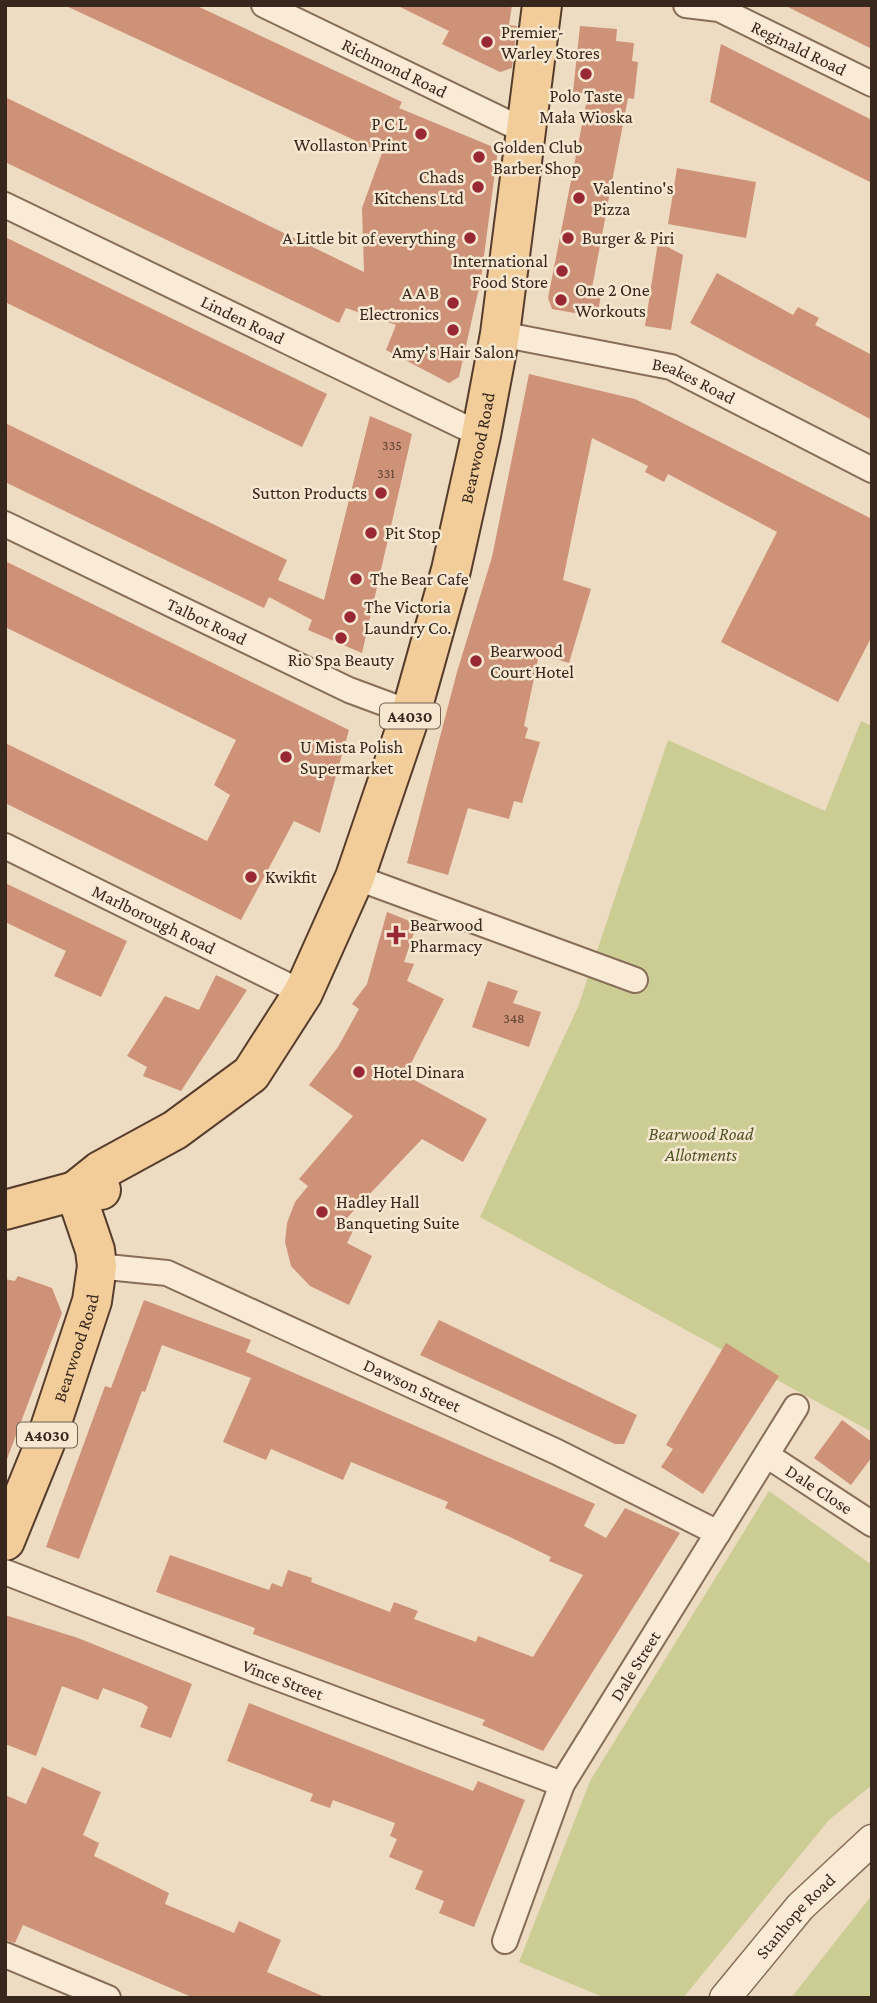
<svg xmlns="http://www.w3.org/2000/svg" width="877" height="2003" viewBox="0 0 877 2003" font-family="'Crimson Pro',serif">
<rect width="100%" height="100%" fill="#eedcc2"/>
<!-- green -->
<g fill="#cccd95">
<polygon points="861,721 872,726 872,1432 480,1217 578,1007 668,740 825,811"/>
<polygon points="769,1491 872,1565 872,1785 829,1820 683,1998 605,1998 519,1962 590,1781"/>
<polygon points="872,1895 872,1998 791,1998"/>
</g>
<!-- building -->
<g fill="#cd9277">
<polygon points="64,5 195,5 402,102 399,108 498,149 481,279 459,377 449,383 386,350 396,325 346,308 339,323 5,162 5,97 364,272 362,208 382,153"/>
<polygon points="396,5 512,5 509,25 517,26 512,68 500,72 442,44 449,31"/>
<polygon points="784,5 872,5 872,49"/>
<polygon points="580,26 617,29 616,41 634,43 632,61 638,62 634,99 628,98 606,213 604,213 606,214 591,293 601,295 597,317 552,309 548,298 588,94 573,92"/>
<polygon points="721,44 872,120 872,183 710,102"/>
<polygon points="677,168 756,182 746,238 668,224"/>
<polygon points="5,237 327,394 302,447 5,302"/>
<polygon points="658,242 683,255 671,330 645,326"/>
<polygon points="717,273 793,315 798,307 819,318 815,325 872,355 872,420 690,323"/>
<polygon points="529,374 635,399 872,519 872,636 838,702 721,642 777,532 668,474 664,482 645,472 648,466 592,438 563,580 591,589 569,663 539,654 524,726 528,728 525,738 540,742 522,803 514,801 509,819 468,808 448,875 407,863 457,672 492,557"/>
<polygon points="370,416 412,434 362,653 308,630 312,620 269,597 264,608 5,482 5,423 287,560 278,580 324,600"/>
<polygon points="5,561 349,730 320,833 294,821 241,920 5,803 5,743 207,841 230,795 214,785 236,740 5,627"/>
<polygon points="5,883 127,941 101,997 54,976 66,951 5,922"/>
<polygon points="387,912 417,924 404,962 414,964 407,981 444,999 405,1075 487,1119 463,1162 422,1139 344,1221 354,1229 347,1243 372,1256 349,1305 310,1286 291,1266 285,1242 287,1223 295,1202 308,1186 299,1179 353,1116 309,1085 338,1047 359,1009 352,1004 367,984"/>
<polygon points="216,975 247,990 181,1091 143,1076 147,1067 127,1056 165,996 199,1010"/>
<polygon points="488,981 518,991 513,1003 541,1012 529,1047 472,1027"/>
<polygon points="18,1276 52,1288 62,1313 7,1459 5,1279 15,1281"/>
<polygon points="144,1300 251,1340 246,1352 595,1504 584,1526 606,1538 625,1508 680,1533 543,1751 482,1725 485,1720 253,1634 255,1628 156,1592 170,1555 269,1590 272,1583 282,1587 288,1570 312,1578 311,1582 390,1612 394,1602 418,1611 414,1619 476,1642 478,1636 533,1657 583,1575 549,1561 551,1557 512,1538 445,1508 448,1502 351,1462 343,1480 271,1449 266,1460 223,1442 251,1378 162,1345 145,1392 142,1391 79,1559 46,1547 105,1386 111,1388"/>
<polygon points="439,1320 637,1415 624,1444 615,1444 420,1355"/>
<polygon points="726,1343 779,1376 703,1494 661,1467 673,1449 666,1445"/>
<polygon points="842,1420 872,1442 872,1457 851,1485 814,1458"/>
<polygon points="5,1615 78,1638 192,1684 171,1738 140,1727 148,1707 142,1703 103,1688 98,1700 62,1686 36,1756 5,1744"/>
<polygon points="249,1703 473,1791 478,1781 525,1800 474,1927 439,1913 444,1901 415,1889 423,1871 389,1857 397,1839 390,1836 395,1823 333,1800 330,1808 310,1801 313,1794 227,1761"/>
<polygon points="42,1767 101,1792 83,1835 99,1843 94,1856 169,1893 165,1904 234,1933 239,1921 281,1940 267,1972 327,1998 194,1998 23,1925 15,1943 5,1940 5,1795 26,1804"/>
</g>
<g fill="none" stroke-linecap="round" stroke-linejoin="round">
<!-- minor casing -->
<g stroke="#886d59" stroke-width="28">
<g id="minor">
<path id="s1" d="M 264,5 L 525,131"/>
<path id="s2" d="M 686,5 L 719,9 L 872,84"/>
<path id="s3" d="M 5,205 L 481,435"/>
<path id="s4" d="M 500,334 L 671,367 L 872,470"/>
<path id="s5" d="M 5,524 L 349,690 L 411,713"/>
<path id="s6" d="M 5,846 L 303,993"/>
<polyline points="355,877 635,980"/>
<path id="s7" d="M 97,1266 L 167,1273 L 557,1452 L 718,1533"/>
<path id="s8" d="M 768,1456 L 872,1524"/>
<path id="s9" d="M 5,1572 L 259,1671 L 562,1784"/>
<path id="s10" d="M 505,1941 L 562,1784 L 796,1407"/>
<polyline points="5,1955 108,1998"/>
</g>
</g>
<!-- tertiary casing -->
<g stroke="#886d59" stroke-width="33">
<g id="tertiary">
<path id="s11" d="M 725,1998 L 800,1907 L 872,1840"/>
</g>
</g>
<!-- primary casing -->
<g stroke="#563c2d" stroke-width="42">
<g id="primary">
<path id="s12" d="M 75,1191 L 100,1171 L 175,1130 L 251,1074 L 303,993 L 355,877 L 411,713 L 451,570 L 481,435 L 500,334 L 542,5"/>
<polyline points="5,1210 75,1191 101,1190"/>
<path id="s13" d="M 5,1541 L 45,1443 L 92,1301 L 97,1266 L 95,1250 L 75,1191"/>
</g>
</g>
<!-- minor -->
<use href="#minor" stroke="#f9ebd5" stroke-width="24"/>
<!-- tertiary -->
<use href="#tertiary" stroke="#f9ebd5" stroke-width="30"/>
<!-- primary -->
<use href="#primary" stroke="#f2cd99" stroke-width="38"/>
</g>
<!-- markers -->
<g fill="#982834" stroke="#f6e7d1" stroke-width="2.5">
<circle cx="487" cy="42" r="7"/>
<circle cx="586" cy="74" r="7"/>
<circle cx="421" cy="134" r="7"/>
<circle cx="479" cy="157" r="7"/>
<circle cx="478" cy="187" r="7"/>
<circle cx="579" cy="198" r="7"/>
<circle cx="470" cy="238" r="7"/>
<circle cx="568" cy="238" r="7"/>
<circle cx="562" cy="271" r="7"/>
<circle cx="561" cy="300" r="7"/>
<circle cx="453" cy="303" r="7"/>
<circle cx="453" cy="330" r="7"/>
<circle cx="381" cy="493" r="7"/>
<circle cx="371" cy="533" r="7"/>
<circle cx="356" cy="579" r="7"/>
<circle cx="350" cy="617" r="7"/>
<circle cx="341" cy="638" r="7"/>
<circle cx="476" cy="661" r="7"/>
<circle cx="286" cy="757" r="7"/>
<circle cx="251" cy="877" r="7"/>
<path d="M392.5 924.5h7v7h7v7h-7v7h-7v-7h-7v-7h7z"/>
<circle cx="359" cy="1072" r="7"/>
<circle cx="322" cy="1212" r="7"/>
</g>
<g text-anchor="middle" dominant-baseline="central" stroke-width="5" stroke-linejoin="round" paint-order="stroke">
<!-- number labels -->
<g font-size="14" fill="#5d4234">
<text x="392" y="445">335</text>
<text x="386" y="473">331</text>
<text x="514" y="1018">348</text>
</g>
<!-- shield labels -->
<g fill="#f6e7d1" stroke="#716153" stroke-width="2">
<rect x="380" y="703.5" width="60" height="25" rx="5"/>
<rect x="17" y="1422.5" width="60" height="25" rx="5"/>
</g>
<g font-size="16" font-weight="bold" fill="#38271d">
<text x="410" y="716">A4030</text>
<text x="47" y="1435">A4030</text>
</g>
<!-- poi labels -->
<g font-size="18" fill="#38271d" stroke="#f6e7d1" text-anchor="start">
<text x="501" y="32">Premier-<tspan x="501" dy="21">Warley Stores</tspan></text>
<text x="586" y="96" text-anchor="middle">Polo Taste<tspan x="586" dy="21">Mała Wioska</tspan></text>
<text x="407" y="124" text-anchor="end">P C L<tspan x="407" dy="21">Wollaston Print</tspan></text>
<text x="493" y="147">Golden Club<tspan x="493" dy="21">Barber Shop</tspan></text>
<text x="464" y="177" text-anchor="end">Chads<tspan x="464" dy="21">Kitchens Ltd</tspan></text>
<text x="593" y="188">Valentino's<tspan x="593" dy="21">Pizza</tspan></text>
<text x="456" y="238" text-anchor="end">A Little bit of everything</text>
<text x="582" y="238">Burger &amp; Piri</text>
<text x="548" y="261" text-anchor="end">International<tspan x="548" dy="21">Food Store</tspan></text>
<text x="575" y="290">One 2 One<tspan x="575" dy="21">Workouts</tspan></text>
<text x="439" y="293" text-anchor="end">A A B<tspan x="439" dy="21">Electronics</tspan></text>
<text x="453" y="352" text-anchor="middle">Amy's Hair Salon</text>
<text x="367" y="493" text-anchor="end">Sutton Products</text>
<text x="385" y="533">Pit Stop</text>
<text x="370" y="579">The Bear Cafe</text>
<text x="364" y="607">The Victoria<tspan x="364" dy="21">Laundry Co.</tspan></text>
<text x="490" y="651">Bearwood<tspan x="490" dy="21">Court Hotel</tspan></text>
<text x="341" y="660" text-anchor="middle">Rio Spa Beauty</text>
<text x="300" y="747">U Mista Polish<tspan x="300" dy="21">Supermarket</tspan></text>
<text x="265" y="877">Kwikfit</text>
<text x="410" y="925">Bearwood<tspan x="410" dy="21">Pharmacy</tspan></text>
<text x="373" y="1072">Hotel Dinara</text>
<text x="336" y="1202">Hadley Hall<tspan x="336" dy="21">Banqueting Suite</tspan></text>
</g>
<!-- street labels -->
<g font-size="18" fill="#38271d" stroke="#f6e7d1">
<text stroke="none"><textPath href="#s2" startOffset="122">Reginald Road</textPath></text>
<text stroke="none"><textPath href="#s1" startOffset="145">Richmond Road</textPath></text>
<text stroke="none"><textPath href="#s3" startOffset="264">Linden Road</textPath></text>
<text stroke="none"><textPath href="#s4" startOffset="200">Beakes Road</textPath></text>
<text stroke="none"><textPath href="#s12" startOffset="882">Bearwood Road</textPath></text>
<text stroke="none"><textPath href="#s5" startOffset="224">Talbot Road</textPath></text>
<text stroke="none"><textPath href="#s6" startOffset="166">Marlborough Road</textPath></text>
<text stroke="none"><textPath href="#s13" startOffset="206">Bearwood Road</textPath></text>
<text stroke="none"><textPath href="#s7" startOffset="340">Dawson Street</textPath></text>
<text stroke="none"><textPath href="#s8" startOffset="61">Dale Close</textPath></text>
<text stroke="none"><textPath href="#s10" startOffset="306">Dale Street</textPath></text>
<text stroke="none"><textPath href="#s9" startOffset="298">Vince Street</textPath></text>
<text stroke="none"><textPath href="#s11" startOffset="108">Stanhope Road</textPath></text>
</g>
<!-- park labels -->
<g font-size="18" font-style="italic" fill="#4d5523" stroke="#f6e7d1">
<text x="701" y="1134">Bearwood Road<tspan x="701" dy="21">Allotments</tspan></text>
</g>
</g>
<!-- border -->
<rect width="877" height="2003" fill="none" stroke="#38271d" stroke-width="14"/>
</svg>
